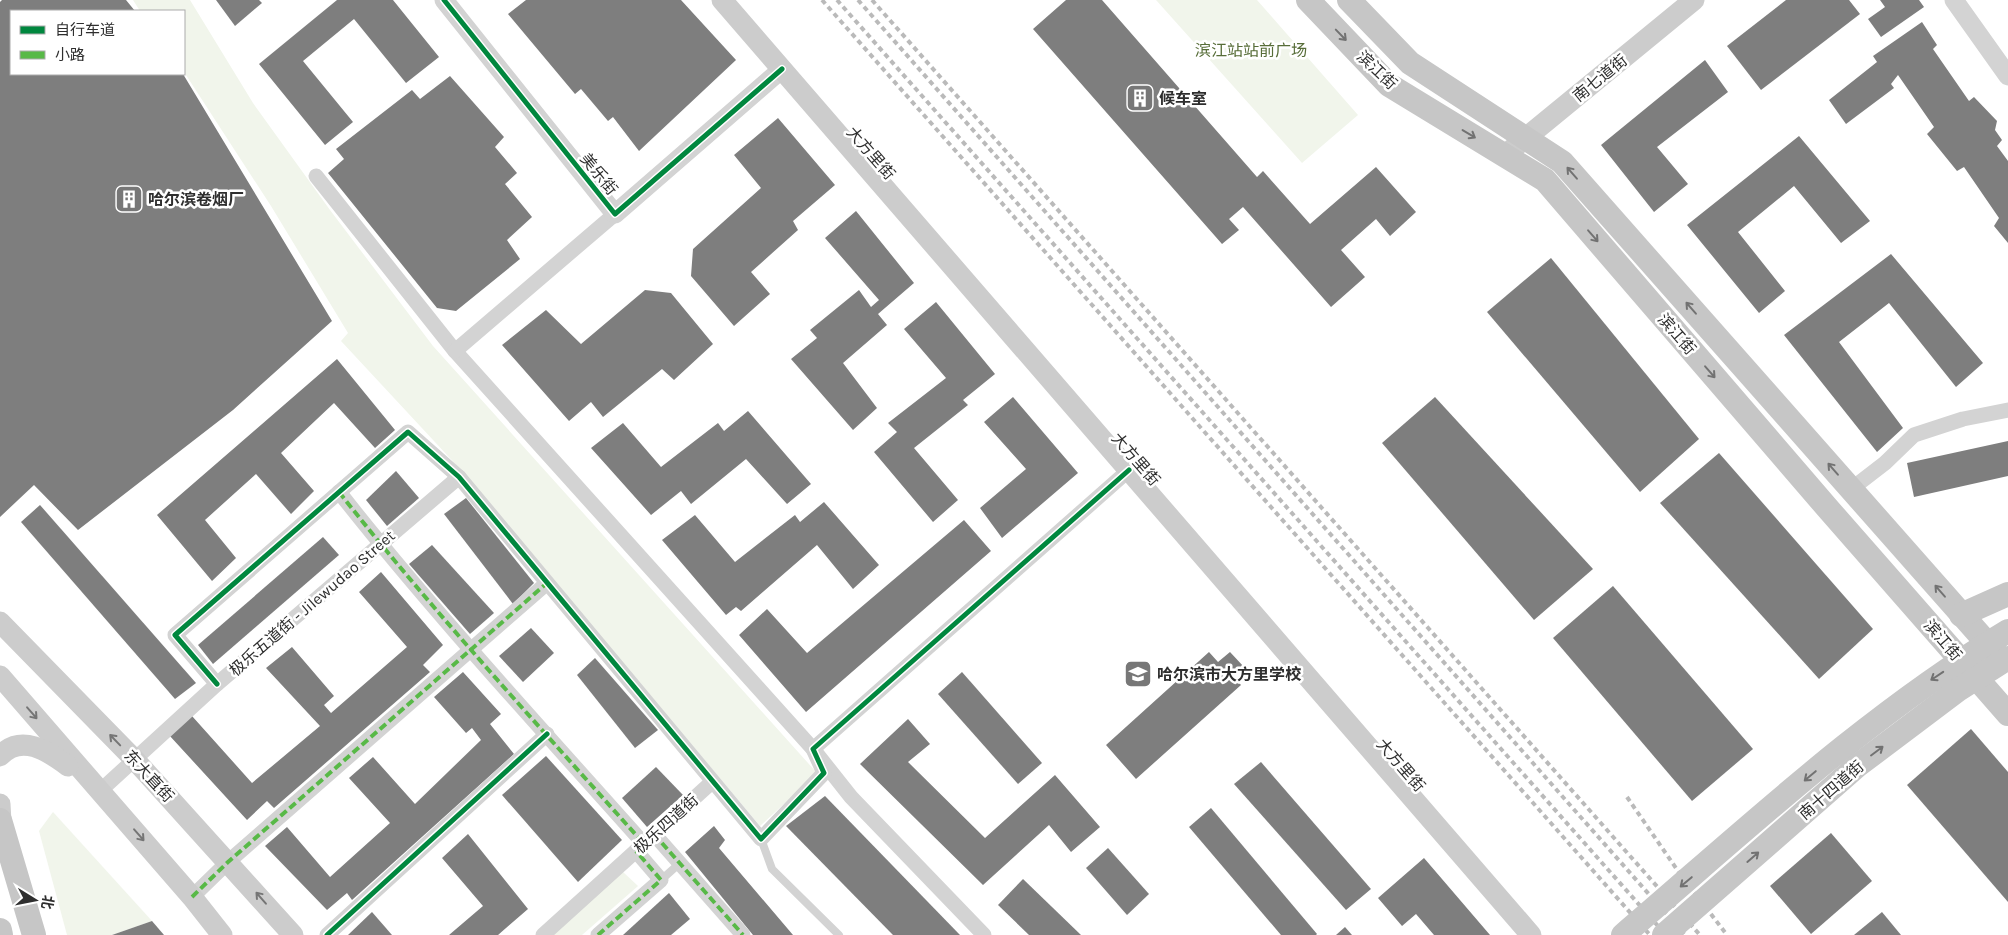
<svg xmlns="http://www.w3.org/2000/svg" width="2008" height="935" viewBox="0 0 2008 935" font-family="Karla,'Noto Sans SC',sans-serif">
<rect width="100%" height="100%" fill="#fff"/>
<!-- green -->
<g fill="#f1f5eb">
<polygon points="133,0 190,0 253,103 330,210 433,346 817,773 760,826 460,469 341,341 348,333 271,206 184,72 184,11 140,11"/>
<polygon points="1156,0 1257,0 1358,115 1302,163"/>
<polygon points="53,812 152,921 112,935 67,935 39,831"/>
<polygon points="623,872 638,886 582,935 550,935"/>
</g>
<!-- building -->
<g fill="#7e7e7e">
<polygon points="2,0 126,0 135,11 11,11 11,74 183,74 332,321 233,410 78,530 34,485 0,517 0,2"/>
<polygon points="216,0 259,0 262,3 235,26"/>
<polygon points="337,0 393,0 439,57 406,83 354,19 303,61 353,122 325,145 259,64"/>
<polygon points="526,0 681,0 736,60 639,151 613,117 608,121 581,89 575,94 508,14"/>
<polygon points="1066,0 1102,0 1257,177 1263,171 1310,224 1376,167 1416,212 1390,236 1376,219 1341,250 1365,277 1331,307 1243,207 1229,219 1239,230 1222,244 1033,29"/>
<polygon points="1786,0 1849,0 1860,14 1761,90 1727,46"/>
<polygon points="1880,0 1919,0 1924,7 1881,37 1868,19 1885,7"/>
<polygon points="1922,22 1937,45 1933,49 1969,101 1974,97 1997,121 1995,130 2002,140 1997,146 2008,161 2008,243 1994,226 1999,218 1964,167 1957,171 1927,134 1934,127 1898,75 1891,84 1894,88 1846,124 1829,100 1877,62 1873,56"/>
<polygon points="1705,60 1728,92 1657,147 1688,184 1654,212 1601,145"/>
<polygon points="450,76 504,137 495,147 517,173 505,184 532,217 507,240 520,259 456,311 437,308 328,173 344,159 336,149 412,90 420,99"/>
<polygon points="778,118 835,185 793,221 798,230 751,272 770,294 734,326 691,276 693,249 761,188 734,155"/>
<polygon points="1799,136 1870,221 1841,243 1794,186 1738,232 1785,291 1759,313 1687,225"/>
<polygon points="856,211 914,283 878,314 887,325 843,363 877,408 853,430 791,359 817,338 810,330 859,290 871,307 879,300 825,238"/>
<polygon points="1891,254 1983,363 1956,387 1889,303 1839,342 1903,428 1877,452 1784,335"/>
<polygon points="1551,258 1699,439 1640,492 1487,312"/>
<polygon points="645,290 671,293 713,344 674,380 662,369 603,417 591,402 569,421 502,345 546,310 581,344"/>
<polygon points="936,302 995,374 963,400 968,405 914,448 958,500 933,522 874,452 897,432 888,423 946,378 904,329"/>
<polygon points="337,359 395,430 375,448 334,403 281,453 314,491 291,514 256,474 205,520 236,558 212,581 157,515"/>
<polygon points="1013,397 1078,473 1002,538 980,508 1026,469 984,422"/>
<polygon points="1435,397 1593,569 1534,620 1382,443"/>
<polygon points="748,411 811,484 787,504 746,459 691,504 681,491 651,515 591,448 623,423 661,467 718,423 724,431"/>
<polygon points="2008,441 2008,476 1914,497 1907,463"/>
<polygon points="1719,453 1873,629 1819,679 1660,503"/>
<polygon points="396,471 419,498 387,526 366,500"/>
<polygon points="466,498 534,583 513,604 444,514"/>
<polygon points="824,502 879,565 853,589 817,545 741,611 736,607 726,615 662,540 695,515 735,562 795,515 800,522"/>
<polygon points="40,505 196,683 175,699 21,522"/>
<polygon points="964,520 991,551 806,712 739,635 767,609 807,653"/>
<polygon points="323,537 339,555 213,664 198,645"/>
<polygon points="432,545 494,613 470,634 409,564"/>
<polygon points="381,572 443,645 423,665 430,672 274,808 267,801 247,820 169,735 192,716 252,783 320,726 266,668 292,647 334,696 324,705 331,713 407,647 359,592"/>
<polygon points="1613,586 1753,749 1692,801 1553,638"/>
<polygon points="531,628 554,653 523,682 499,656"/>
<polygon points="1209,652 1218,662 1230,652 1244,667 1233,676 1241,685 1136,779 1106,745"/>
<polygon points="595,658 658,730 635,748 577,675"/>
<polygon points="463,672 501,714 490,724 514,754 352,900 347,893 327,910 265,846 287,827 330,877 390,823 349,778 373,757 415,804 481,740 472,728 466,733 434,697"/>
<polygon points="962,672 1042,763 1018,784 938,694"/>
<polygon points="908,719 930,744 908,762 985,838 1055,775 1100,827 1071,852 1049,825 983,885 860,764"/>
<polygon points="1971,729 2008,772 2008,902 1907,785"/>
<polygon points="546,756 622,840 578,882 502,795"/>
<polygon points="1261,762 1371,889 1346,910 1234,784"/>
<polygon points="656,767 683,795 647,827 622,798"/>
<polygon points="825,796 960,935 893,935 786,826"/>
<polygon points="1211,808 1317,934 1316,935 1281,935 1189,827"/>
<polygon points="714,826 725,840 719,848 793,935 753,935 685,852"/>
<polygon points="1831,833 1872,881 1811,934 1770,886"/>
<polygon points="468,834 528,909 498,935 449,935 483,906 442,858"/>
<polygon points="1108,848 1149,894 1127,915 1086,868"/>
<polygon points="1424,858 1490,935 1434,935 1416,914 1402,926 1378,898"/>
<polygon points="1023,879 1081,935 1029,935 998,905"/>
<polygon points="669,893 690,919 671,935 623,935"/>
<polygon points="372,912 392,935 348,935"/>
<polygon points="1882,912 1901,935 1854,935"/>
<polygon points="152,921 164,935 112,935"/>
<polygon points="1345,927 1352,935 1336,935"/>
</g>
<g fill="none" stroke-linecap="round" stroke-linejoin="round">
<!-- service -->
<g stroke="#d3d3d3" stroke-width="8">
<polyline points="761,839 772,869 839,935"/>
<polyline points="661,880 680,863"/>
</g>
<!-- minor -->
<g stroke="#d3d3d3" stroke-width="15">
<polyline points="316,176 455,351 813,749 851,797 984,935"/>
<polyline points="455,351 615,214"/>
<polyline points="1850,490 1885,463 1914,435 1963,419 2008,410"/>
<path d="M 339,492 C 435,614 541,728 644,844"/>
<polyline points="217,684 175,635 408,432 459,477 761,839 824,773 813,749 1129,470"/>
<polyline points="100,791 217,684 459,477"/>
<polyline points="654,834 743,935"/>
<polyline points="192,897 228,862 547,583"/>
<polyline points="327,935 547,734"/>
<polyline points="543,935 712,782"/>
<polyline points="598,935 661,880 636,851"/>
</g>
<!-- tertiary -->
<g stroke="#d3d3d3" stroke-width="19">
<polyline points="444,0 615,214 782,69"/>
<polyline points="1954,0 2008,76"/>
</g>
<!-- secondary -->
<g stroke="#ccc" stroke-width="21">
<polyline points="722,0 1531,935"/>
<polyline points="1505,155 1694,0"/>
<polyline points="0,622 134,759 293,935"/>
<polyline points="0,676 192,897 222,935"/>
<path d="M 0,756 C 21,733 48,751 68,766"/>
<polyline points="0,804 1,822"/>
</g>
<!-- primary -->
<g stroke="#c6c6c6" stroke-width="24">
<polyline points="1308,0 1389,85 1545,180 1830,511 2008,714"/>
<polyline points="1349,0 1410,63 1562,162 2002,660"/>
<polyline points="1961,615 2008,594"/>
<polyline points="0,820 34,935"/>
<polyline points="0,930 1,935"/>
</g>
<!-- rail -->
<g stroke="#bababa" stroke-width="4" stroke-dasharray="5 4" stroke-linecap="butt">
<polyline points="822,0 1650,935"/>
<polyline points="837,0 1666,935"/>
<polyline points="858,0 1685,935"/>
<polyline points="872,0 1700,935"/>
<polyline points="1627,797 1678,871 1727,935"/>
</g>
<!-- primary-bridge -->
<g stroke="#c6c6c6" stroke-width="24">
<path d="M 1623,935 C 1747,829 1868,715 2008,631"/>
<polyline points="1664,935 1857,766 1958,690 2008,658"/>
</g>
<!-- quiet -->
<g stroke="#58b947" stroke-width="4" stroke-dasharray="8 4" stroke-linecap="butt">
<path d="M 339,492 C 435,614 541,728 644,844"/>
<polyline points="654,834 743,935"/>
<polyline points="192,897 228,862 547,583"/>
<polyline points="598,935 661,880 636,851"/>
</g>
<!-- cycleway casing -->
<g stroke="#fff" stroke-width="8">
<g id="cycleway">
<polyline points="444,0 615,214 782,69"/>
<polyline points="217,684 175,635 408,432 459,477 761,839 824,773 813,749 1129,470"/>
<polyline points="327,935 547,734"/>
</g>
</g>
<!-- cycleway -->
<use href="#cycleway" stroke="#00873e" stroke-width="5"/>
</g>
<!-- one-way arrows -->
<defs><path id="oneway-shaft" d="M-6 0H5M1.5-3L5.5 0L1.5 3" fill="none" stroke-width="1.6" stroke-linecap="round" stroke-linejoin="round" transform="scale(1.25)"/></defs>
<g stroke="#727272">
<use href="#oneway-shaft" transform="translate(1341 35) rotate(46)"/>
<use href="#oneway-shaft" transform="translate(1469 134) rotate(31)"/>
<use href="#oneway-shaft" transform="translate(1572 173) rotate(-131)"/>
<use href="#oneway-shaft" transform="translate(1593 236) rotate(49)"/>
<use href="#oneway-shaft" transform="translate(1691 308) rotate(-131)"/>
<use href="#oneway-shaft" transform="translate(1710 372) rotate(49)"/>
<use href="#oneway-shaft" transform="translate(1833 469) rotate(-131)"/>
<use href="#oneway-shaft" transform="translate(1940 591) rotate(-131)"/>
<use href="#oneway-shaft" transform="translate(1937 676) rotate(146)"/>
<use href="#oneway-shaft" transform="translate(1877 751) rotate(-37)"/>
<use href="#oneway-shaft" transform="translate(1810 776) rotate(140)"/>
<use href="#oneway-shaft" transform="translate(1753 857) rotate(-41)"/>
<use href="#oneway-shaft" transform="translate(1686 882) rotate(140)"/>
</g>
<g stroke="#757575">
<use href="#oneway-shaft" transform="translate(32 713) rotate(49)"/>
<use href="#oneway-shaft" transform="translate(115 740) rotate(-134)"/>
<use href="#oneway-shaft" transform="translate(139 835) rotate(49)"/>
<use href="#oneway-shaft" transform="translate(261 898) rotate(-131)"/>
</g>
<!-- icons -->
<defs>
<g id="building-square" transform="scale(1.4375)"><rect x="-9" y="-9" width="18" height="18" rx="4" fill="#777" stroke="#fff"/><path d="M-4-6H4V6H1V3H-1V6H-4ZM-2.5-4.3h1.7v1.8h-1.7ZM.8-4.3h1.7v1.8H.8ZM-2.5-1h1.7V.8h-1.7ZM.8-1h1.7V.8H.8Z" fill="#fff"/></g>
<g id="school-square" transform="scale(1.4375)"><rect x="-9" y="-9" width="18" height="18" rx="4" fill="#777" stroke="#fff"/><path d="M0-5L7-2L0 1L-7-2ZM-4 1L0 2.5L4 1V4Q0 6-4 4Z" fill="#fff"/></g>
</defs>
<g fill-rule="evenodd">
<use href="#building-square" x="1140" y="98"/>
<use href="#building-square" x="129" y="199"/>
<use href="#school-square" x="1138" y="674"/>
</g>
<g text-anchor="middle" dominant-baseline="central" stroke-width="5" stroke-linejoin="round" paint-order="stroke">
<!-- park labels -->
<g font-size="16" fill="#576d38" stroke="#fff">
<text x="1251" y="50">滨江站站前广场</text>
</g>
<!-- street labels -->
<g font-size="16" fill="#2e2e2e" stroke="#fff">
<text transform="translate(1377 70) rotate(43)">滨江街</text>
<text transform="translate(1600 78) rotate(-39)">南七道街</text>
<text transform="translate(871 153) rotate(49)">大方里街</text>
<text transform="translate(599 174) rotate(51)">美乐街</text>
<text transform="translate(1677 334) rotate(49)">滨江街</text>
<text transform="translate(1136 459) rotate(49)">大方里街</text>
<text transform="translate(312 603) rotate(-41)">极乐五道街 - Jilewudao Street</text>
<text transform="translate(1943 640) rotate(49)">滨江街</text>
<text transform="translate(1401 765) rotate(49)">大方里街</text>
<text transform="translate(149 776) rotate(47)">东大直街</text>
<text transform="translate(1831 790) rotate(-41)">南十四道街</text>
<text transform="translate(666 824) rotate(-42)">极乐四道街</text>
</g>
<!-- poi labels -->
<g font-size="16" font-weight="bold" fill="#2e2e2e" stroke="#fff" text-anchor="start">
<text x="1159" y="98">候车室</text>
<text x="148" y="199">哈尔滨卷烟厂</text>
<text x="1157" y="674">哈尔滨市大方里学校</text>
</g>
</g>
<!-- legend -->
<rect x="10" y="10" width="175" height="65" fill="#ffffff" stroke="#ababab"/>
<rect x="20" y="26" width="25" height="8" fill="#00873e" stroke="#ababab"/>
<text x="55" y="35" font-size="15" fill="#2e2e2e">自行车道</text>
<rect x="20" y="51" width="25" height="8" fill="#58b947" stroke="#ababab"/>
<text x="55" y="60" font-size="15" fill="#2e2e2e">小路</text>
<!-- north arrow -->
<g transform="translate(35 900) rotate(100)" stroke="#ffffff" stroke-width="4" paint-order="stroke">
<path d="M0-4L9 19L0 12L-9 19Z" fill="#2e2e2e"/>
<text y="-8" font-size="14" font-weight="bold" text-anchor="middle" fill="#2e2e2e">北</text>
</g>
</svg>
